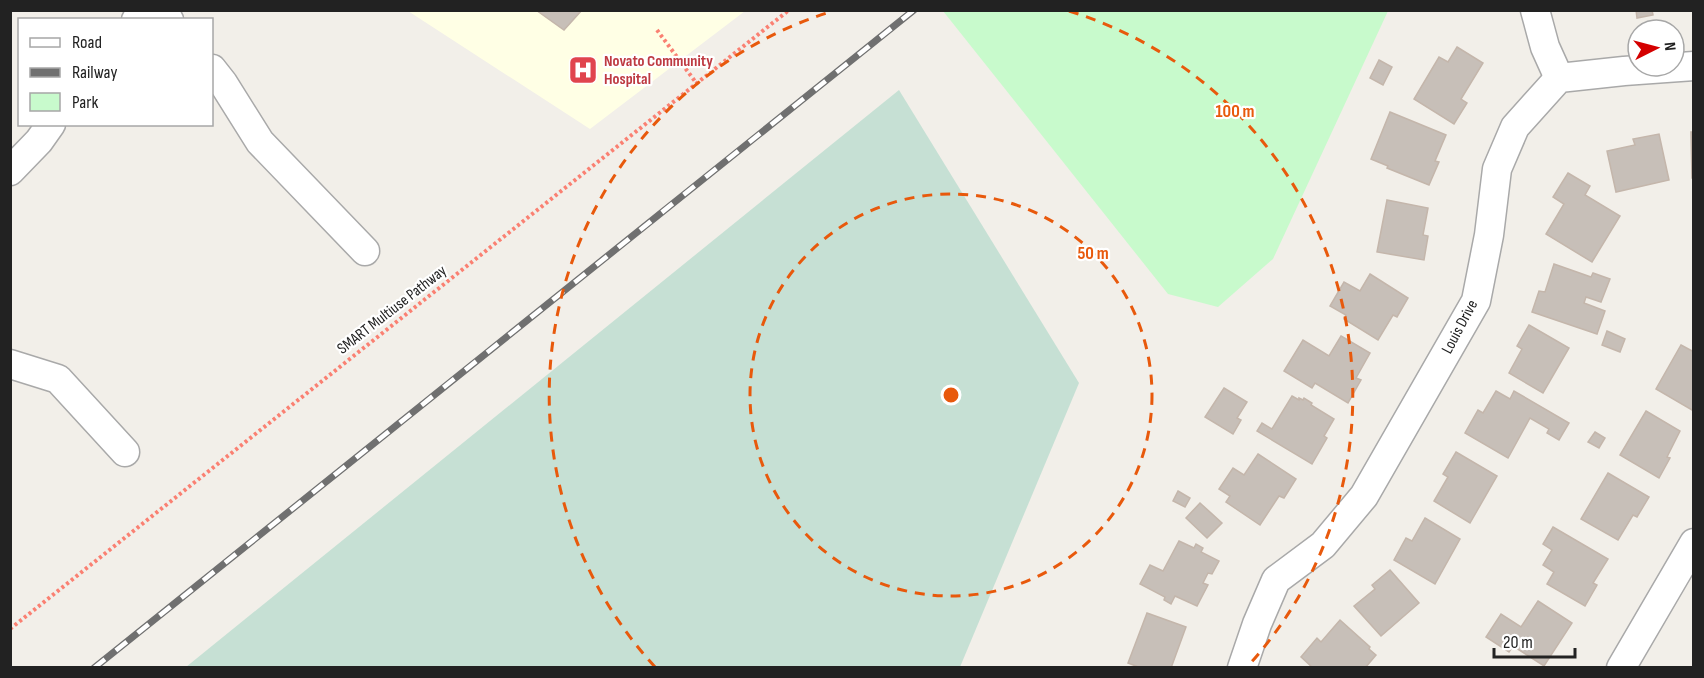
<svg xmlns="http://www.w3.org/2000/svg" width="1704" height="678" viewBox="0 0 1704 678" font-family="'Sofia Sans Condensed',sans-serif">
<rect width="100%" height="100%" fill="#f2efe9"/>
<!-- education -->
<polygon fill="#ffffe5" points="408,11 745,11 590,129"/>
<!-- wetland -->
<polygon fill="#c6e0d4" points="899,90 1079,383 960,667 186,667"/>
<!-- park -->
<polygon fill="#c8facc" points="943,11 1388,11 1273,259 1218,307 1168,294"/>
<!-- building -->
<g fill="#c7bfb8" stroke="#c4b6ab" stroke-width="1.5">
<polygon points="536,10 582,10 564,30"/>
<polygon points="1636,10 1652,10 1653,15 1637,18"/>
<polygon points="1457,47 1483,63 1461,99 1467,103 1454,124 1414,99 1439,57 1448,62"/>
<polygon points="1379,60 1392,67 1383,85 1370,78"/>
<polygon points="1390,112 1446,135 1435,161 1439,162 1429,185 1387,168 1388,166 1371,159"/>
<polygon points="1691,132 1694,132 1694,178 1692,178"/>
<polygon points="1659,134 1669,180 1616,192 1607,151 1635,145 1633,139"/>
<polygon points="1568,173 1590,186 1585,195 1620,216 1592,262 1546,234 1564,204 1553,197"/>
<polygon points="1387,200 1428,208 1423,235 1428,236 1424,260 1377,252"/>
<polygon points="1554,264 1591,277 1593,273 1610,279 1601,302 1586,297 1584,303 1605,311 1597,334 1532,312 1539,291 1545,292"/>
<polygon points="1370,274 1408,298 1397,317 1393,315 1378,340 1344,319 1346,315 1330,306 1344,282 1360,291"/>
<polygon points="1529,325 1569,348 1543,393 1509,373 1522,349 1517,346"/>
<polygon points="1607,331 1625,339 1620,352 1602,345"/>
<polygon points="1341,336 1370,353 1356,378 1361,380 1348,403 1315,383 1312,388 1284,371 1303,340 1329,356"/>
<polygon points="1681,345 1694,352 1694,407 1692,410 1656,389"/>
<polygon points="1224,388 1247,402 1237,418 1241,420 1233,434 1205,417"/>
<polygon points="1496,391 1510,399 1514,391 1569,423 1559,440 1547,433 1549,429 1530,418 1508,458 1465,433 1478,410 1483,413"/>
<polygon points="1292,396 1299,400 1299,398 1303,400 1304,398 1312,403 1311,405 1334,419 1324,436 1327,438 1312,464 1257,431 1262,423 1272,429"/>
<polygon points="1646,411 1680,431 1667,457 1670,458 1659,478 1620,455"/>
<polygon points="1595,432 1605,438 1599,448 1588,442"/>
<polygon points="1456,452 1497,476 1470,523 1434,501 1448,477 1443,474"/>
<polygon points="1258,454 1296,479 1284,498 1279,496 1260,525 1226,502 1230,496 1219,489 1233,468 1244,475"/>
<polygon points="1608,473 1649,497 1637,517 1633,515 1618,540 1581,519"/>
<polygon points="1178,491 1190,498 1185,507 1173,501"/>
<polygon points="1200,503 1222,523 1207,538 1186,518"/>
<polygon points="1425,518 1460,539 1435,584 1394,560 1406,538 1412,541"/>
<polygon points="1553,527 1608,559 1593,583 1597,585 1585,606 1547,584 1554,572 1543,565 1552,550 1543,544"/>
<polygon points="1179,541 1194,548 1196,544 1203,548 1201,552 1219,561 1212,574 1208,573 1203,583 1208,585 1197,606 1175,596 1171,604 1164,600 1165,597 1140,584 1150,565 1163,571"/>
<polygon points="1390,570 1419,603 1381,636 1354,606 1375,589 1372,585"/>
<polygon points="1538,601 1572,623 1544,666 1513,646 1509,652 1486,637 1501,614 1521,627"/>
<polygon points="1147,613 1186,627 1171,668 1141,668 1128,663"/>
<polygon points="1340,620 1370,647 1369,649 1376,655 1365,668 1313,668 1301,657 1317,638 1321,642"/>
</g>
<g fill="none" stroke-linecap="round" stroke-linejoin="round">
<!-- minor casing -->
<g stroke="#a9a9a9" stroke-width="31">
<g id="minor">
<polyline points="162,10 169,20"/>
<polyline points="1535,10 1545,47 1559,78"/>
<polyline points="136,20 143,10"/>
<polyline points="212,69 223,83 260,142 365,251"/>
<polyline points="10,171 39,141 51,124"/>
<polyline points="10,364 58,379 125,452"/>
<polyline points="1242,668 1257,624 1276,580 1323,545 1364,496 1476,301 1489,235 1497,169 1515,127 1559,78 1624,71 1694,66"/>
<polyline points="1621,668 1694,543"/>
</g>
</g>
<!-- path -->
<g stroke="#fa8072" stroke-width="4" stroke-dasharray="3 3" stroke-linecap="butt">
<polyline points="657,30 697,84"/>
<polyline points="10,629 789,10"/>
</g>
<!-- minor -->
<use href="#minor" stroke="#fff" stroke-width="28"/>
<!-- rail casing -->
<g stroke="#707070" stroke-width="7">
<polyline id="rail" points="94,668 914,10"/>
</g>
<!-- rail -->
<use href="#rail" stroke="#fff" stroke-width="4.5" stroke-dasharray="14" stroke-linecap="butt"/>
</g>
<!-- distance rings -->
<g fill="none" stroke="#e8590c" stroke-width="3" stroke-dasharray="10 8">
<circle cx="951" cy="395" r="201"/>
<path d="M655 667A402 402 0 0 1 833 11M1069 11A402 402 0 0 1 1247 667"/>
</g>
<!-- icons -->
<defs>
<g id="hospital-square" transform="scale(1.5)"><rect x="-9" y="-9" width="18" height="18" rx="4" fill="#e0444e" stroke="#fff"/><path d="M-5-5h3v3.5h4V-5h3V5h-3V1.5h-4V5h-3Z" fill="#fff"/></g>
</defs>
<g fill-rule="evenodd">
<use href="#hospital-square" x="583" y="70"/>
</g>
<g text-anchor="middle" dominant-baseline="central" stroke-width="4.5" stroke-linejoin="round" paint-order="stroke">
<!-- health labels -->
<g font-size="16" font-weight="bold" fill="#be3a42" stroke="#fff" text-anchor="start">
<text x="604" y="61">Novato Community<tspan x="604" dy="18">Hospital</tspan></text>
</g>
<!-- street labels -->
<g font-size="16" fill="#222" stroke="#fff">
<text transform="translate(392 310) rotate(-38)">SMART Multiuse Pathway</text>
<text transform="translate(1460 327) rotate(-62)">Louis Drive</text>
</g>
</g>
<circle cx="951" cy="395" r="9" fill="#e8590c" stroke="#fff" stroke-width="3"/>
<g font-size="18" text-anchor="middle" font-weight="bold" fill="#e8590c" stroke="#fff" stroke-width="4.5" stroke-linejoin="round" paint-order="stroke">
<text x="1235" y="117">100 m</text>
<text x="1093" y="259">50 m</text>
</g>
<!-- border -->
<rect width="1704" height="678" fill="none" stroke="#222222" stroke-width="24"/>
<!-- legend -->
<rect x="18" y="18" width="195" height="108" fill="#ffffff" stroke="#a7a7a7" stroke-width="1.5"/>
<rect x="30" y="38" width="30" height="9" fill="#ffffff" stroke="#a7a7a7" stroke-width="1.5"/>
<text x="72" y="48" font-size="18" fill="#222222">Road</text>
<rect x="30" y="68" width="30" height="9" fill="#707070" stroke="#a7a7a7" stroke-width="1.5"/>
<text x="72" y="78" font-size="18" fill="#222222">Railway</text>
<rect x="30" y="93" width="30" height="18" fill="#c8facc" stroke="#a7a7a7" stroke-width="1.5"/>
<text x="72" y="108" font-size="18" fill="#222222">Park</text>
<!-- north arrow -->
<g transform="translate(1656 48) rotate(84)"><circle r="28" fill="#ffffff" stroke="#a7a7a7" stroke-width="1.5"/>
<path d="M0-4.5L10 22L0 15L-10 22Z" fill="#d40000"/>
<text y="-9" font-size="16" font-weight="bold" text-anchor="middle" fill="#222222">N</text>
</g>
<!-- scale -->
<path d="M1494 648v9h81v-9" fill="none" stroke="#222222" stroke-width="3"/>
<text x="1503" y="648" font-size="18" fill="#222222" stroke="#ffffff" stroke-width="4.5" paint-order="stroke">20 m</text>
</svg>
